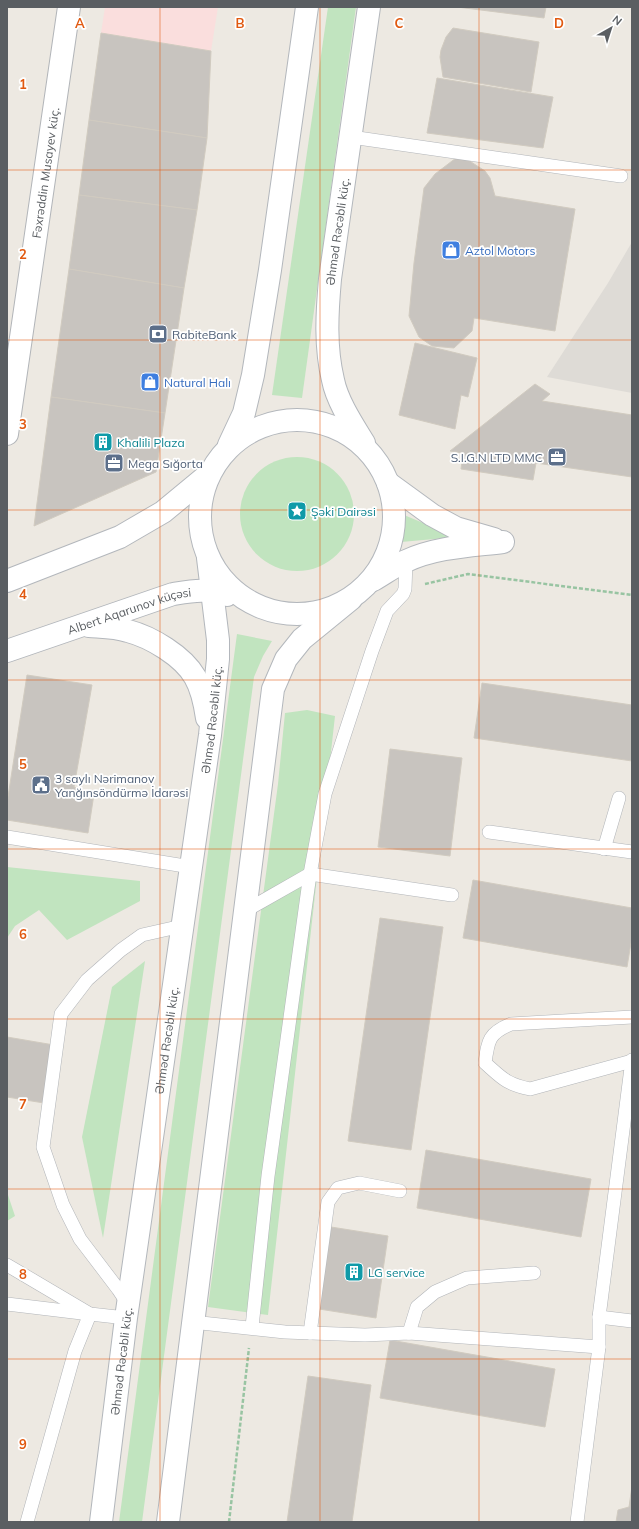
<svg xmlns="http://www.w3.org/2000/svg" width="639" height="1529" viewBox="0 0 639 1529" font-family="Mulish,sans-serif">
<rect width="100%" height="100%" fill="#ede9e2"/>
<!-- industrial -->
<polygon fill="#dedbd6" points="632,242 632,393 547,377 608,283"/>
<!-- medical -->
<polygon fill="#fadedd" points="105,7 218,7 211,51 101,33"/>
<!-- green -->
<g fill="#c1e4bf">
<polygon points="328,7 356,7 302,398 272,395"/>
<circle cx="297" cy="514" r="57"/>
<polygon points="404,515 457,537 401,542"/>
<polygon points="237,634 272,641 263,656 254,677 142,1522 119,1522"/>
<polygon points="307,710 335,716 268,1315 208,1307 278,784 285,713"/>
<polygon points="7,867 140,881 140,901 67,940 39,910 15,926 7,938"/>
<polygon points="145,961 103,1238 82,1137 112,987"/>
<polygon points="7,1192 15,1216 7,1221"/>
</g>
<!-- building -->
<g fill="#c8c4bf" stroke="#d1cbc0">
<polygon points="457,7 546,7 544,18"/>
<polygon points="453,28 539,42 531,92 443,77 440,57 441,50 446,37"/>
<polygon points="101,33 211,51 207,138 89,120"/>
<polygon points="437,78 553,97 543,148 427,133"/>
<polygon points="89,120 207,138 197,210 79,195"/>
<polygon points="456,158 468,160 485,171 490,178 495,196 575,209 555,331 474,318 472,331 454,348 432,346 419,337 409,316 414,263 424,188 435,174"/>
<polygon points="79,195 197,210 184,288 69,269"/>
<polygon points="69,269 184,288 165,413 51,397"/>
<polygon points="415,343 477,358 468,397 461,395 455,429 399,415"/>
<polygon points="535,384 550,394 542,401 632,415 632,477 536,463 533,480 461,469 463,453 450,451"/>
<polygon points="51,397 165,413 156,472 34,526"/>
<polygon points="27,675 92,685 74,787 94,794 88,833 7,820 7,803"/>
<polygon points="482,683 632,705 632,761 474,738"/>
<polygon points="390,749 462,758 450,856 378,847"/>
<polygon points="473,880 632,908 632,937 627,967 463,938"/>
<polygon points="380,918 443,927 411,1150 348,1141"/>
<polygon points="7,1037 54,1045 44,1103 7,1097"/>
<polygon points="426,1150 591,1179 581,1237 417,1208"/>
<polygon points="331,1227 388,1236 376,1318 319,1309"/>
<polygon points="390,1340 555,1369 545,1427 380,1398"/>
<polygon points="308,1376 371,1385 352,1522 287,1522"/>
<polygon points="632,1486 632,1522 616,1522 618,1510 629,1507"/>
</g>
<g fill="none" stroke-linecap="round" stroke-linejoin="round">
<!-- service casing -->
<g stroke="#b2b5b9" stroke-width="14">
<g id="service">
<polyline points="351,137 621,176"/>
<polyline points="489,832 632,852"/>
<polyline points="7,837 191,867"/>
<polyline points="604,849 619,798"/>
<polyline points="245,911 310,874 452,895"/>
<path d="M 632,1061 L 530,1089 C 506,1084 502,1078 485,1063 C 488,1040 489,1033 511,1024 L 632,1017"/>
<polyline points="7,1265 90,1314 126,1318"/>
<polyline points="7,1304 90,1314 75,1351 27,1522"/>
<polyline points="128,1304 118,1289 80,1239 63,1205 43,1147 61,1014 87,980 121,950 142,935 182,926"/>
<polyline points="599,1317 632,1321"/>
<polyline points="192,1322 285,1332 365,1335 409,1333 599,1347"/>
<polyline points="252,1327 268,1176 310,874 325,794 372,651 387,611 403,594 405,589 406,561"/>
<polyline points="310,1333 328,1202 338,1188 359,1183 400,1191"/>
<polyline points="409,1333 417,1307 435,1292 467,1278 534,1273"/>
<polyline points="577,1522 599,1347 599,1317 632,1060"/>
</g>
</g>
<!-- tertiary casing -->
<g stroke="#b2b5b9" stroke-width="24">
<g id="tertiary">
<path id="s1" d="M 7,434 L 69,7"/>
</g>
</g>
<!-- secondary casing -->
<g stroke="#b3b7bc" stroke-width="24">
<g id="secondary">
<circle cx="297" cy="517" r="97"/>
<path id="s2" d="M 364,443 C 353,425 337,401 333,380 C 325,347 327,313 330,279 L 369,7"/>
<polyline points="229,445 244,413 253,375 270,270 307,7"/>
<polyline points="388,483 432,515 456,528 494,539"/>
<path d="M 373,580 C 384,574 394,566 406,561 C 436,547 470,546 503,542"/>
<polyline points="7,581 120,537 163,512 209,474"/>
<path d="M 89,626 C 102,627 116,627 128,631 C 151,637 183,656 195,677 C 202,689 205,704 207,718"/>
<path id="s3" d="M 7,651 L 173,594 C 192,591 208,588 227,595"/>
<path id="s4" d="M 101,1522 L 126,1318 L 210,735 L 218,659 L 218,640 L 208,558"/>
<polyline points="168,1522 273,689 286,659 302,639 351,599"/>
</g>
</g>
<!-- path -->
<g stroke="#98c4a2" stroke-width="2.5" stroke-dasharray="4 2" stroke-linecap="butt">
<polyline points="425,584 468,574 632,595"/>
<polyline points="229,1522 249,1348"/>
</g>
<!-- service -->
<use href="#service" stroke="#fff" stroke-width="13"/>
<!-- tertiary -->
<use href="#tertiary" stroke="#fff" stroke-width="22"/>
<!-- secondary -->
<use href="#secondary" stroke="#fff" stroke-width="22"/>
</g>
<!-- grid -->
<path fill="none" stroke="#e15910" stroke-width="1" stroke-opacity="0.55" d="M 160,7 L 160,1522M 320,7 L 320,1522M 479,7 L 479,1522M 7,170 L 632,170M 7,340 L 632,340M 7,510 L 632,510M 7,680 L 632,680M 7,849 L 632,849M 7,1019 L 632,1019M 7,1189 L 632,1189M 7,1359 L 632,1359"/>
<!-- icons -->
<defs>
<g id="shop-square" transform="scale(1)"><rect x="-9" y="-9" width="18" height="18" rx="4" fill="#3f7fe0" stroke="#fff"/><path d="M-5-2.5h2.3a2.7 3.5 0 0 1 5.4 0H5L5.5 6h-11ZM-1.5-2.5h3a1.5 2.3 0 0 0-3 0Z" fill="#fff"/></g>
<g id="bank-square" transform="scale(1)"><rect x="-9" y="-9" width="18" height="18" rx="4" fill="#5c6f8a" stroke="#fff"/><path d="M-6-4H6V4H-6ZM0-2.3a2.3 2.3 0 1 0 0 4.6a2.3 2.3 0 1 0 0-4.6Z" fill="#fff"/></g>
<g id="building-square" transform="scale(1)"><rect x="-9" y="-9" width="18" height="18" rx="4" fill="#0f9aa8" stroke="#fff"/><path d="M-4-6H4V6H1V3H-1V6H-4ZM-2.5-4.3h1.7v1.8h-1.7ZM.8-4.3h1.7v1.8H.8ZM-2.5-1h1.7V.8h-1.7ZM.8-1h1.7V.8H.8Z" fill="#fff"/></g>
<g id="office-square" transform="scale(1)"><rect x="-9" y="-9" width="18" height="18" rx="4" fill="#5c6f8a" stroke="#fff"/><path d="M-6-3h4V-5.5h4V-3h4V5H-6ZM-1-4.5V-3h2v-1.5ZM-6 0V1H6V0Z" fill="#fff"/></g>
<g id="sight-square" transform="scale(1)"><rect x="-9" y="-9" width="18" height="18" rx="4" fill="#0f9aa8" stroke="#fff"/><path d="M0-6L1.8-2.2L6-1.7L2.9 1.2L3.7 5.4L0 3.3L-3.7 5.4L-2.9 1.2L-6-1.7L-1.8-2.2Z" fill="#fff"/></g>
<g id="civic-square" transform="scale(1)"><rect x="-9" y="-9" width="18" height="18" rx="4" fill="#5c6f8a" stroke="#fff"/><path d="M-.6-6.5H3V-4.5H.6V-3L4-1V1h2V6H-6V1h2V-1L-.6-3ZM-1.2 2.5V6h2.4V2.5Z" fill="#fff"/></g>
</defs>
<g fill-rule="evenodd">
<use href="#shop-square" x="451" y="250"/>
<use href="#bank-square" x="158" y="334"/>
<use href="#shop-square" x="150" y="382"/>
<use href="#building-square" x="103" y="442"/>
<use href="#office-square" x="557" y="457"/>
<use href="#office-square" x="114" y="463"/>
<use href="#sight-square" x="297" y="511"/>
<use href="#civic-square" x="41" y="785"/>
<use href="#building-square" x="354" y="1272"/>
</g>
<g text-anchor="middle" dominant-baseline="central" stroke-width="3.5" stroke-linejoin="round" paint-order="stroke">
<!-- street labels -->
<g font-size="12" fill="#5a5e62" stroke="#fff">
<text stroke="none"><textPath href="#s1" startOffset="264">Fəxrəddin Musayev küç.</textPath></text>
<text stroke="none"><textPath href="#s2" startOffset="220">Əhməd Rəcəbli küç.</textPath></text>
<text stroke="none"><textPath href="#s3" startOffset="129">Albert Aqarunov küçəsi</textPath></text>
<text stroke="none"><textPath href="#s4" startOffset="810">Əhməd Rəcəbli küç.</textPath></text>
<text stroke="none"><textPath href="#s4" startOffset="486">Əhməd Rəcəbli küç.</textPath></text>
<text stroke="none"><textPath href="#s4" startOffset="162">Əhməd Rəcəbli küç.</textPath></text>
</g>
<!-- shop labels -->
<g font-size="12" fill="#366cbe" stroke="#fff" text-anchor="start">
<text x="465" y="250">Aztol Motors</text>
<text x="164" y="382">Natural Halı</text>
</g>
<!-- service labels -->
<g font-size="12" fill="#4e5e75" stroke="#fff" text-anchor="start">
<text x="172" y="334">RabiteBank</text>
<text x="543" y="457" text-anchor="end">S.I.G.N LTD MMC</text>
<text x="128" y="463">Mega Sığorta</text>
<text x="55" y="778">3 saylı Nərimanov<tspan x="55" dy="14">Yanğınsöndürmə İdarəsi</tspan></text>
</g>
<!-- culture labels -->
<g font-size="12" fill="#0d838f" stroke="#fff" text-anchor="start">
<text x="117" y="442">Khalili Plaza</text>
<text x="311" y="511">Şəki Dairəsi</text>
<text x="368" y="1272">LG service</text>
</g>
</g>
<g font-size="13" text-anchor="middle" font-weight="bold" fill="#e15910" stroke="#fff" stroke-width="3.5" stroke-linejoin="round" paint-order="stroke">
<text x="80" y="28">A</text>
<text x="240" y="28">B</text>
<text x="399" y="28">C</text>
<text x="559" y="28">D</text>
<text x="23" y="89">1</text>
<text x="23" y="259">2</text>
<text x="23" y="429">3</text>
<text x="23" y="599">4</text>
<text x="23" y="769">5</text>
<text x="23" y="939">6</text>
<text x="23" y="1109">7</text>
<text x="23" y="1279">8</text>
<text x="23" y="1449">9</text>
</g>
<!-- border -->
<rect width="639" height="1529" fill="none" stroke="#5a5e62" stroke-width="16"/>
<!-- north arrow -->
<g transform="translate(611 28) rotate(39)" stroke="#ffffff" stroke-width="3" paint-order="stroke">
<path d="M0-3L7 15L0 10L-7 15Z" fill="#5a5e62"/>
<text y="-6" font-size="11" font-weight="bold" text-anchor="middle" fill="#5a5e62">N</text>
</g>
</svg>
